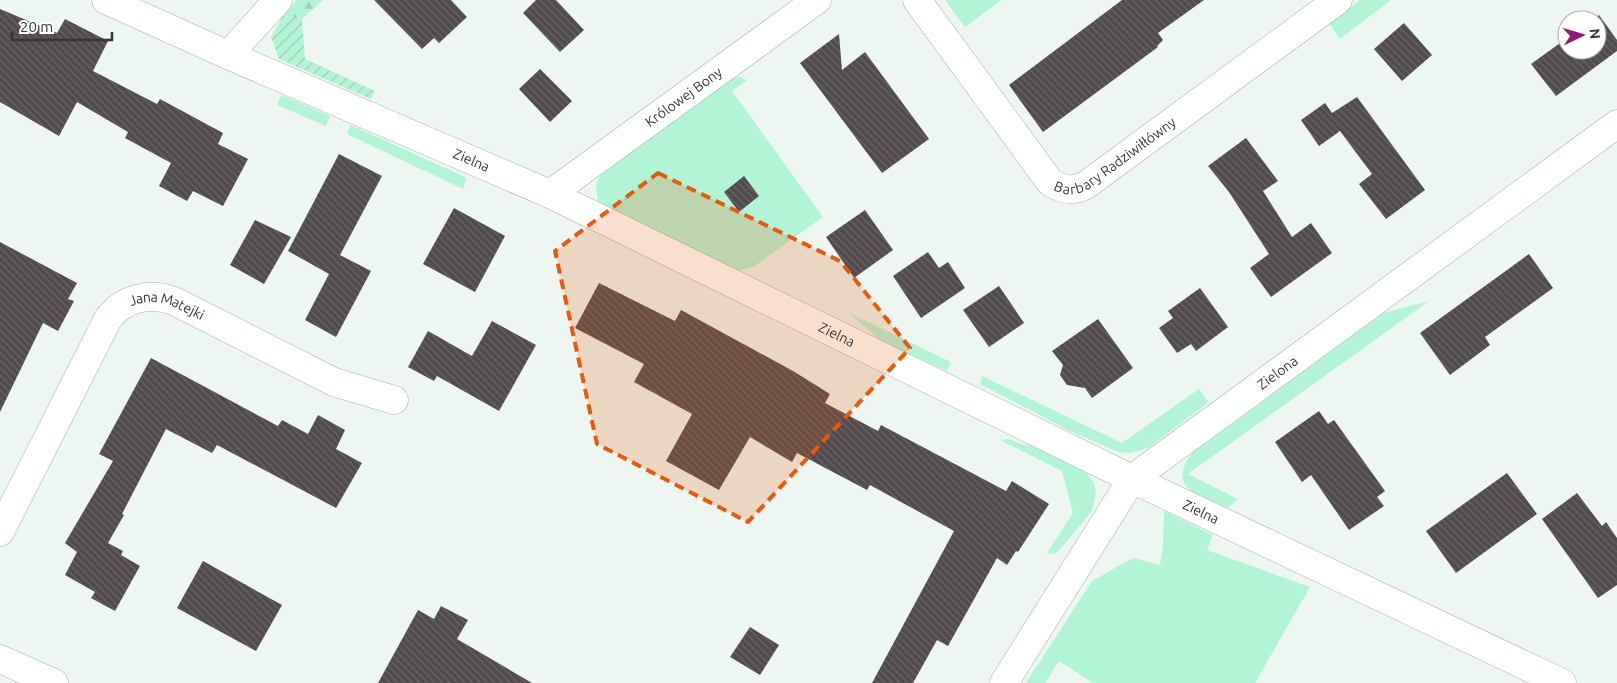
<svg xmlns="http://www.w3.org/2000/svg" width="1617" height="683" viewBox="0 0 1617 683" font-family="Ubuntu,sans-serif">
<defs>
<pattern id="forest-firs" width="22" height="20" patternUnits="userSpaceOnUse" patternTransform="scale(1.25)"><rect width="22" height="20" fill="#b2f4d6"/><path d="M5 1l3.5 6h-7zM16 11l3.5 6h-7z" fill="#9ad2b8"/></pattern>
<pattern id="garden-furrows" width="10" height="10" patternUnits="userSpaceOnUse" patternTransform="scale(1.25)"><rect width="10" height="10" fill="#b2f4d6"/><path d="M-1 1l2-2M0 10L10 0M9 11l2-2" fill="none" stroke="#9ad2b8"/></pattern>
<pattern id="building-back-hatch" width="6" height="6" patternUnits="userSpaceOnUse" patternTransform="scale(1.25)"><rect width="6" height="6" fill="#514b4e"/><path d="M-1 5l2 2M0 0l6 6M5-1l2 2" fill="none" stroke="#686365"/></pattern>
</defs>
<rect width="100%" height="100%" fill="#edf6f1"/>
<!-- green -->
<g fill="#b2f4d6">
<polygon points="945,0 1002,0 965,27"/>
<polygon points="1360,0 1391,0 1340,39 1329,23"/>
<polygon points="740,77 747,80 732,91 823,217 753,267 734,272 598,203 596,185 602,172 732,78"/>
<polygon points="281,95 330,116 326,126 277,105"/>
<polygon points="351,125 467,178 463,189 347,134"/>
<path d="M 1429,301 L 1188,474 L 1238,499 L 1226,509 C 1199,496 1166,488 1192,453 L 1384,313 Z"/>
<polygon points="849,313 951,362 947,371 880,340"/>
<polygon points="982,376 1122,443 1199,389 1209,402 1148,448 1130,453 1118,452 1068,430 980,384"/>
<polygon points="1008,439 1027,446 1030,444 1084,470 1094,483 1096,494 1092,511 1056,554 1047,553 1073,513 1062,471 1000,440"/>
<polygon points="1164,511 1213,535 1207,550 1310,587 1255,683 1093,683 1059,661 1045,683 1026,683 1092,581 1133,558 1160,565 1163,547"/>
</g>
<!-- forest -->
<polygon fill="url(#forest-firs)" points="296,0 323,0 302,19 283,16"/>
<!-- garden -->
<polygon fill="url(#garden-furrows)" points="283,16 302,19 305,59 375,91 371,99 279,59 271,37"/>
<!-- building -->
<g fill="url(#building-back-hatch)">
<polygon points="374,0 451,0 467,17 439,43 434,38 422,49"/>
<polygon points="536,0 556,0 584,30 560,52 523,13"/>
<polygon points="1122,0 1204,0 1158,33 1163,40 1157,46 1158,47 1043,132 1009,85"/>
<polygon points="0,9 57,33 65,19 108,41 93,71 157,104 160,99 223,133 218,144 248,159 223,206 193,191 187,201 159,186 171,163 125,138 128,132 77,102 59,136 0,102"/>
<polygon points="1599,15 1617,40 1617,51 1556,96 1531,64 1567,38 1567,50 1597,50 1597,20 1592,20"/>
<polygon points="1404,23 1432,55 1402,81 1374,49"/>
<polygon points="839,34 842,70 865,52 929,139 882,173 800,63"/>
<polygon points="540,69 572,101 550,122 519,89"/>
<polygon points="1357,97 1425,190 1386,219 1359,184 1372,174 1340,131 1319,146 1301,120 1325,103 1332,113"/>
<polygon points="1246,138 1278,181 1263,191 1292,237 1311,223 1332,253 1271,297 1250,268 1269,254 1229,192 1208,166"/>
<polygon points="339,154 382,176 340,255 371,271 336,337 305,320 329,274 288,251"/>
<polygon points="744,176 759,196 739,212 724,192"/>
<polygon points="454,208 505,236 475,292 423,264"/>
<polygon points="865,210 893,250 854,278 826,237"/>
<polygon points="255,220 291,237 264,284 230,265"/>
<polygon points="0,242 77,283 68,299 74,301 58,331 43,323 0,412"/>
<polygon points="928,252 939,268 948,262 965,288 921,318 893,276"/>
<polygon points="1529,254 1553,288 1485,337 1490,345 1450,375 1420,333"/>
<polygon points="599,283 675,321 681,310 793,371 830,394 825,403 878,431 881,425 1006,491 1012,481 1049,504 1018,552 1016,551 1007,565 997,558 948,646 937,640 913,683 872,683 954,531 870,485 867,490 797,453 792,462 750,437 719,490 666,461 692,414 634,382 644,364 575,328"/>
<polygon points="999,286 1024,323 989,347 963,310"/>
<polygon points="1200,288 1228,327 1196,351 1191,344 1177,353 1159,328 1173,318 1168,311"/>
<polygon points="1098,319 1133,368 1092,398 1085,388 1067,385 1060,375 1063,365 1052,351"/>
<polygon points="492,321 536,345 499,411 437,376 434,381 408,367 428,331 472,356"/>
<polygon points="151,358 278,426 282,420 308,434 318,415 345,430 336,449 362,463 336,508 217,445 212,453 166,429 122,514 124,515 108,543 123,551 121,555 140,566 115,611 91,598 95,592 65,575 77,552 65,543 113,461 99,454"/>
<polygon points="1319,411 1328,424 1334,420 1385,491 1377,497 1384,506 1349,530 1311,475 1302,482 1275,442"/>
<polygon points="1507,473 1537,514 1456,573 1426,531"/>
<polygon points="1577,493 1602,526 1606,522 1617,538 1617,585 1598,598 1542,519"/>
<polygon points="203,561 282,605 256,651 177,608"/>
<polygon points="441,606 468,620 457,639 532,683 378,683 418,610 434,619"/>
<polygon points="750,627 779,645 760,675 730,657"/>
</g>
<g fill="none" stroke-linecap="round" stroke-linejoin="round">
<!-- minor casing -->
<g stroke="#a7b0ab" stroke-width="29">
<g id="minor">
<path id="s1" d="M 106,0 L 228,55 L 550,194 L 1132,479 L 1562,683"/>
<path id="s2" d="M 917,0 L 1050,182 C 1062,190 1073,192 1086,185 L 1338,0"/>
<polyline points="228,55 278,0"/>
<path id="s3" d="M 550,194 L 817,0"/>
<path id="s4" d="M 0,532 L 108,319 C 123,298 150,292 174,301 L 334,382 L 394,400"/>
<polyline points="0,659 54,683"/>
<path id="s5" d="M 1004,683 L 1132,479 L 1617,124"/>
</g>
</g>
<!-- minor -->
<use href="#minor" stroke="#fff" stroke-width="28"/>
</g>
<!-- marked area -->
<path fill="#e8590c" fill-opacity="0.2" stroke="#e8590c" stroke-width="4" stroke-dasharray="10 6" stroke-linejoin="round" d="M 658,173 L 840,261 L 910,348 L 748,522 L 597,444 L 555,251 Z"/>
<g text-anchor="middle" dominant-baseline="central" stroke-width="5" stroke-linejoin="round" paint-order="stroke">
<!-- street labels -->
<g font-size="14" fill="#323634" stroke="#fff">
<text stroke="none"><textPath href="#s3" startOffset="165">Królowej Bony</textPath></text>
<text stroke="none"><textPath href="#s2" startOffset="302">Barbary Radziwiłłówny</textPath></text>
<text stroke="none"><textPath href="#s1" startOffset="399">Zielna</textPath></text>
<text stroke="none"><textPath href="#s4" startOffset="306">Jana Matejki</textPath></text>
<text stroke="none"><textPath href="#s1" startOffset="804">Zielna</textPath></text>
<text stroke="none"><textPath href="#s5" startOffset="421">Zielona</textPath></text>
<text stroke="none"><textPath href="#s1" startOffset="1209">Zielna</textPath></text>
</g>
</g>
<!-- north arrow -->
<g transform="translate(1582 35) rotate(85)"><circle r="24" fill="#ffffff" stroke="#adafae"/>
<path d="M0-4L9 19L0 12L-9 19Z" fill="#951771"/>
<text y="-8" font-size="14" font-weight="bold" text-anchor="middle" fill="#323634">N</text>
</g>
<!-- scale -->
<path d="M12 32v8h100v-8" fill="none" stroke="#323634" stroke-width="2.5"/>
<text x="20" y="32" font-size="15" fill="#323634" stroke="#ffffff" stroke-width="4" paint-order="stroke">20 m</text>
</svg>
